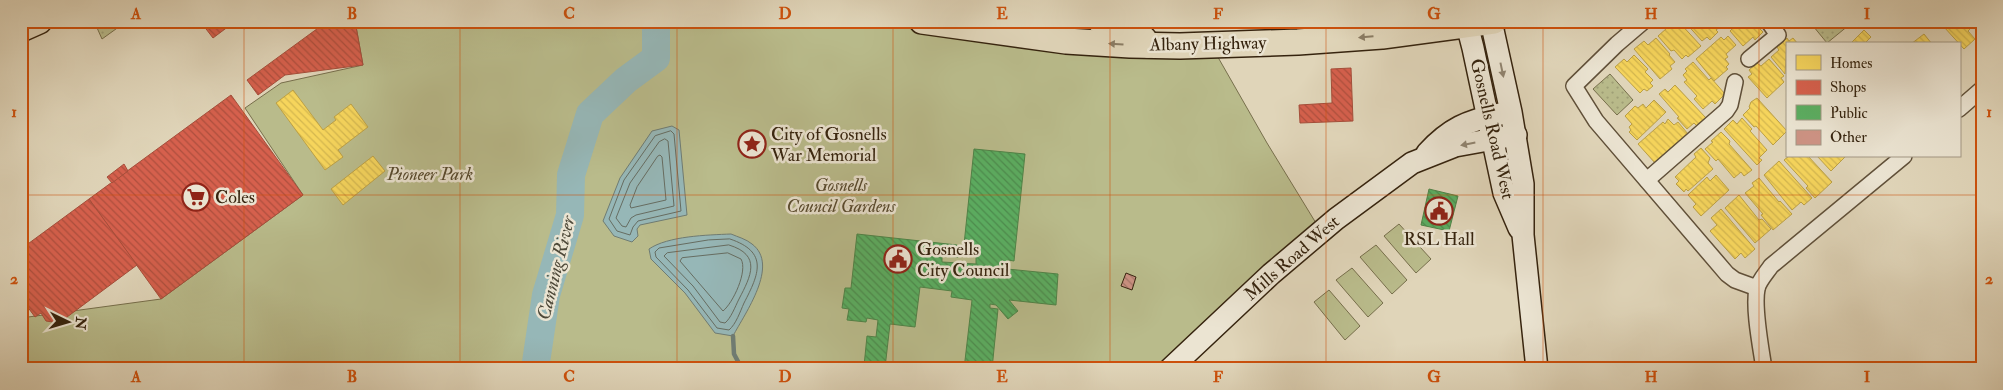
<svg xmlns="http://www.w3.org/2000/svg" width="2003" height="390" viewBox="0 0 2003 390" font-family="'IM FELL Double Pica',serif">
<defs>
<pattern id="grass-dots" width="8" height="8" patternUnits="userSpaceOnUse" patternTransform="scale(1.25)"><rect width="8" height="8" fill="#b9bb8b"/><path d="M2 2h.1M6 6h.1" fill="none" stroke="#a0a077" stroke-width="1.8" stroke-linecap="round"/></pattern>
<pattern id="homes-back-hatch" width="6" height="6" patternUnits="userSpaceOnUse" patternTransform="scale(1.25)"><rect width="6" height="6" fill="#f6d55c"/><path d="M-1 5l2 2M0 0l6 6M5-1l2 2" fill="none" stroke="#d4b74f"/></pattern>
<pattern id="shops-back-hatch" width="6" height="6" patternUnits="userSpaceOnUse" patternTransform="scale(1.25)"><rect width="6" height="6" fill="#d6604d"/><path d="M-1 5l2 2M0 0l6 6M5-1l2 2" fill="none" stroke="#ae4f3e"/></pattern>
<pattern id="public-back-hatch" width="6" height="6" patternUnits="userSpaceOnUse" patternTransform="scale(1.25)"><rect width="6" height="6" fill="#5aae61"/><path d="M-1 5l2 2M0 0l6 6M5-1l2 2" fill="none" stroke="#4b8d4e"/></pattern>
<pattern id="building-back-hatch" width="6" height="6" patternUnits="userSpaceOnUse" patternTransform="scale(1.25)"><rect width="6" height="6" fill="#cc9283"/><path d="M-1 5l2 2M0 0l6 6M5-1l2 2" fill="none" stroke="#a6776a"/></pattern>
</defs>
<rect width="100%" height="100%" fill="#e0d5b9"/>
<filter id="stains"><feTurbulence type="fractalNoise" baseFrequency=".004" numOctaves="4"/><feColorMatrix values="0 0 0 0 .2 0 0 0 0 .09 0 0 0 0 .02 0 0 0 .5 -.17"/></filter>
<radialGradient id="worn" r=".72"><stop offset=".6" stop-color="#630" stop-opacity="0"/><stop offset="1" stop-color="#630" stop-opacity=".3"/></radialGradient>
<!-- grass -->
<g fill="url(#grass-dots)" stroke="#776f4c">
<polygon points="94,21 127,21 102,39"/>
<polygon points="1809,21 1854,21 1827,43"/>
<polygon points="1610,74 1633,100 1617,115 1593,89"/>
</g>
<!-- green -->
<g fill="#b9bb8b" stroke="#776f4c">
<polygon points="355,21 917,21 1211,45 1267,143 1319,228 1173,369 21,369 21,318 161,299 303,195 245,108 281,83 363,65"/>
<polygon points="1399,224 1431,259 1416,273 1384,236"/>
<polygon points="1376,245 1407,280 1392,294 1360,257"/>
<polygon points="1352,268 1383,303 1368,317 1336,280"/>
<polygon points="1329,290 1360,326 1345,340 1314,302"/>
</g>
<!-- water -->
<g fill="#96b7b7" stroke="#6f7c73">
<polygon points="672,126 679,130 687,215 640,225 637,229 638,236 632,242 614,236 603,221 620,178 652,131"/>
<path d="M 731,234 C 738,237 746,239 752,244 C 780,265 745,313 733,336 L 715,333 L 685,293 L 651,259 L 649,249 C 668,236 707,235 731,234 Z"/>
</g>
<!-- homes -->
<g fill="url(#homes-back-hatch)" stroke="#bca045">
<polygon points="1668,21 1678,21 1701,46 1688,57 1686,55 1682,59 1674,50 1671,51 1658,36 1667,28 1664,25"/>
<polygon points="1684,21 1717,21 1721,26 1716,30 1718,32 1710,40 1707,37 1702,41"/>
<polygon points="1760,21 1764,25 1760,29 1763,32 1755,40 1753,37 1743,46 1730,31 1732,29 1726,22"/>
<polygon points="1950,21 1963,21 1970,29 1968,31 1975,39 1964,49 1944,27"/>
<polygon points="1864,30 1871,37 1864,44 1854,44 1852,42"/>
<polygon points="1924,34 1932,44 1911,44"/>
<polygon points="1728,36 1736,45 1726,54 1728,57 1725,59 1729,64 1726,67 1728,69 1714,81 1696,59 1721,37 1724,40"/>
<polygon points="1656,38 1670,54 1669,55 1675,62 1670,66 1672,69 1660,79 1634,49 1644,41 1648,45"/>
<polygon points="1787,38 1789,41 1793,38 1798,44 1787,44 1785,74 1771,57 1779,50 1777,47"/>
<polygon points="1634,55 1648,69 1645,72 1653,80 1650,83 1653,86 1647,91 1644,89 1640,93 1615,67 1624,59 1627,62"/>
<polygon points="1769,59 1784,76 1781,78 1784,82 1767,98 1748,77 1752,74 1749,70 1757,63 1761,66"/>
<polygon points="1693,62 1709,80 1711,78 1725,94 1715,104 1712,101 1703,109 1694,99 1697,96 1684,82 1687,80 1683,75 1687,71 1685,69"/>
<polygon points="1675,85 1706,118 1697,126 1694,123 1687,129 1677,118 1679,117 1659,94 1665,89 1668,92"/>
<polygon points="293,90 323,130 336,120 334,117 351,104 368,127 338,150 343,157 325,170 276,103"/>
<polygon points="1757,98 1787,131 1773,145 1756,126 1754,127 1743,115 1750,108 1749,107 1751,102"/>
<polygon points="1654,100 1666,112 1637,140 1629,132 1631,130 1629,127 1632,124 1625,116 1635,106 1638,108 1643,104 1646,108"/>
<polygon points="1742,118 1752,129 1750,131 1767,150 1759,158 1762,160 1757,165 1724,129 1733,120 1737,124"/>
<polygon points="1668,119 1674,125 1678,122 1688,134 1655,163 1638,144 1663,122 1665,124"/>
<polygon points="1721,132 1730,141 1729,144 1752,170 1744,176 1741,172 1734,178 1718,159 1716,161 1705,149 1713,142 1711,141"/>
<polygon points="1701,148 1710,158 1708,163 1713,169 1688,191 1686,189 1684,192 1676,184 1679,181 1675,177 1696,157 1694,154"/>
<polygon points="373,156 385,171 343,205 331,189"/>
<polygon points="1789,156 1808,156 1832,182 1815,198 1806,188 1808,186 1784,160"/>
<polygon points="1817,156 1846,156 1831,171"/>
<polygon points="1779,161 1812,198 1804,205 1801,202 1792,210 1764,175"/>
<polygon points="1716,175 1729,190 1701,216 1693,207 1696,204 1688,195 1707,177 1710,181"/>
<polygon points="1759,178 1779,202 1780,201 1792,214 1773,230 1761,215 1763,214 1745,193 1754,186 1752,183"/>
<polygon points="1739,195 1759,220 1762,219 1771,229 1755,243 1725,208"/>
<polygon points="1721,209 1755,249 1745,258 1741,253 1735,259 1710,231 1717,225 1711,218"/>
</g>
<!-- shops -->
<g fill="url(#shops-back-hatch)" stroke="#a64e3a">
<polygon points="207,21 226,21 229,26 213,38 203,25"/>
<polygon points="238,21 255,21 244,29"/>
<polygon points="324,21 355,21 363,65 285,75 258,95 247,80 325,23"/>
<polygon points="1351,68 1353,121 1300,123 1299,105 1332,103 1331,69"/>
<polygon points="231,95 303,195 161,299 89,199"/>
<polygon points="124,164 128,171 112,183 107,177"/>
<polygon points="89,199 137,265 59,323 46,321 41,313 35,317 21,298 21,249"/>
</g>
<!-- public -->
<g fill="url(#public-back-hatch)" stroke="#4f8448">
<polygon points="974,149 1025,154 1014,261 1008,260 1007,269 1058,274 1056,305 1009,300 1018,311 1008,319 996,305 990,304 990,308 998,309 992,369 964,369 972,300 951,297 952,291 920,287 915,327 890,324 885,368 864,366 867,336 876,337 878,320 867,318 866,322 847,320 849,309 842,308 845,288 851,288 857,234 957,245 958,257 942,256 942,262 976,264 976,256 963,254"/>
<polygon points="1429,189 1458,196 1449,231 1421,225"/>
</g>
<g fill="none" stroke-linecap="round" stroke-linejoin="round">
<!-- shore -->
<g stroke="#666d62" stroke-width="1">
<polygon points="671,131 674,134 681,211 638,221 633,227 630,235 617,231 609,219 624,180 655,136"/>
<polygon points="665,139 668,141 674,206 636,215 631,218 626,227 622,226 616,218 630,183 659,142"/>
<polygon points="658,156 660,155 662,157 666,200 631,208 630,205 637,187"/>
<path d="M 730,239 C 769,252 759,274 744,303 C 740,312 736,324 729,330 L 717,328 L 688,290 L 656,257 L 655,252 L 659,248 L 708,240 Z"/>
<path d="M 729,245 C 762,255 751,276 739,299 C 735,307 731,318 725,323 L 720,322 L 693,286 L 664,256 L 667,253 Z"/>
<path d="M 728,253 L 741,259 C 748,271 733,303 723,311 L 680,261 L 682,258 Z"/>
</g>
<!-- stream -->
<polyline stroke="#6f7c73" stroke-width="4.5" points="733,336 734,354 742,369"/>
<!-- river -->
<polyline stroke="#96b7b7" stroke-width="28" points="535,369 546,295 570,215 571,175 590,114 626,80 656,58 656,21"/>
</g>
<!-- building -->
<polygon fill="url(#building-back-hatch)" stroke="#35230e" points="1126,273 1136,277 1132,290 1121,286"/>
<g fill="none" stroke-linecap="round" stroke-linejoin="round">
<!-- minor casing -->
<g stroke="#605039" stroke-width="18">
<g id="minor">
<polyline points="1644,21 1617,44 1574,86 1596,121 1727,274 1735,280 1757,288"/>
<polyline points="1749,59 1778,35 1768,21"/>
<polyline points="1959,109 1982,89"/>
<polyline points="1647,180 1726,111 1730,105 1735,82"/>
<path d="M 1764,369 C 1761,348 1753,308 1757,289 C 1758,282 1767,272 1771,266 L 1904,156"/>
</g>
</g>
<!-- secondary casing -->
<g stroke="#35230e" stroke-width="24">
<g id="secondary">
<polyline points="1466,21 1473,48 1504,193 1519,228"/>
<polyline points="1491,21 1511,112 1523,184 1523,235 1537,369"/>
<path d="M 1427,153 C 1450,128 1467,121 1500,114"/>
<polyline points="1170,369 1271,274 1336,219 1412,163 1455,146 1516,135"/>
</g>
</g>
<!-- trunk casing -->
<g stroke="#35230e" stroke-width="28">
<g id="trunk">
<polyline points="922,21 1066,41 1130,45 1180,46 1298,42 1382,36 1494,21"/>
<path d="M 1100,21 C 1122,24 1135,25 1148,45"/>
<polyline points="21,29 39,21"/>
</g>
</g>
<!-- minor -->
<use href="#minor" stroke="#ebe4d2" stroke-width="15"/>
<!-- secondary -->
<use href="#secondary" stroke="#ebe4d2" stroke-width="21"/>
<!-- trunk -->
<use href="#trunk" stroke="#e0d5b9" stroke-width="25"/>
</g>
<!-- one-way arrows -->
<defs><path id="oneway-solid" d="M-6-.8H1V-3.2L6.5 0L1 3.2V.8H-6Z" transform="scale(1.25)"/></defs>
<g fill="#8a7c64">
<use href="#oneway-solid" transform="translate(1366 37) rotate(175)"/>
<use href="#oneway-solid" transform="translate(1116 44) rotate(-176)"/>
</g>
<g fill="#908470">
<use href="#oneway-solid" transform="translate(1502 70) rotate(78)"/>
<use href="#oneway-solid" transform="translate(1468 144) rotate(169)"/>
</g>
<!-- grid -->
<path fill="none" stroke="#cd510c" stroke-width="1" stroke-opacity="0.55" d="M 244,21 L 244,369M 460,21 L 460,369M 677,21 L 677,369M 893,21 L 893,369M 1110,21 L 1110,369M 1326,21 L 1326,369M 1543,21 L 1543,369M 1759,21 L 1759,369M 21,195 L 1982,195"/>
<!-- icons -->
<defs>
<g id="sight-ring" transform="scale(1.4375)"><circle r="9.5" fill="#ebe4d2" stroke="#8f2418" stroke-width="1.5"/><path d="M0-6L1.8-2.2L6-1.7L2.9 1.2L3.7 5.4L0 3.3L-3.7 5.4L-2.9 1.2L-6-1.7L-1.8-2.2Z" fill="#8f2418"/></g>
<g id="supermarket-ring" transform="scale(1.4375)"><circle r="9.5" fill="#ebe4d2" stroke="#8f2418" stroke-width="1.5"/><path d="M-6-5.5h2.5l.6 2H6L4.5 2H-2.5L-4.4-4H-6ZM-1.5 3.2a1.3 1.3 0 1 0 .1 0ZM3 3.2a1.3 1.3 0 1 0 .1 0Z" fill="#8f2418"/></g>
<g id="civic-ring" transform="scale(1.4375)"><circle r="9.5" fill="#ebe4d2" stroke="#8f2418" stroke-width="1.5"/><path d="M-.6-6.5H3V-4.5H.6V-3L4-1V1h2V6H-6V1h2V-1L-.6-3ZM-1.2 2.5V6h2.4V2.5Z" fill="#8f2418"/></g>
</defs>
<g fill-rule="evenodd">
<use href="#sight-ring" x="752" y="144"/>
<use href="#supermarket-ring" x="196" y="197"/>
<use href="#civic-ring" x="1439" y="211"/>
<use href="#civic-ring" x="898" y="259"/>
</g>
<g text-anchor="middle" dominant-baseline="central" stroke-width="5" stroke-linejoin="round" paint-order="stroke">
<!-- street labels -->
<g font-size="18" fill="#35230e" stroke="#ebe4d2">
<text transform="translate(1208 44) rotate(-1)">Albany Highway</text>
<text transform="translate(1492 129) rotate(77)">Gosnells Road West</text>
<text transform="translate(1292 258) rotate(-41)">Mills Road West</text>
</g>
<!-- poi labels -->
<g font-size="18" fill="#35230e" stroke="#ebe4d2" text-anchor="start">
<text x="771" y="134">City of Gosnells<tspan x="771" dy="21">War Memorial</tspan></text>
<text x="215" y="197">Coles</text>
<text x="1439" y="239" text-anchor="middle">RSL Hall</text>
<text x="917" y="249">Gosnells<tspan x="917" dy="21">City Council</tspan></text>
</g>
<!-- park labels -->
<g font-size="18" font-style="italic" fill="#56492d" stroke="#ebe4d2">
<text x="430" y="174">Pioneer Park</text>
<text x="841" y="185">Gosnells<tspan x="841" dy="21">Council Gardens</tspan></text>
</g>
<!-- water labels -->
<g font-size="19" font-style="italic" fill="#4d4838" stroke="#ebe4d2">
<text transform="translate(556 268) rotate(-76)">Canning River</text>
</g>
</g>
<!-- margin -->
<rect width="2003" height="390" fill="none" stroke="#e0d5b9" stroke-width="55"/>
<!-- legend -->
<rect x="1786" y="42" width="175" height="115" fill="#ebe4d2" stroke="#a29784"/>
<rect x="1796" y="55" width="25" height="15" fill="#f6d55c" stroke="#a29784"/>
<text x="1830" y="68" font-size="15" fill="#35230e">Homes</text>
<rect x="1796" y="80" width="25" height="15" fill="#d6604d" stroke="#a29784"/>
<text x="1830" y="92" font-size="15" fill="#35230e">Shops</text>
<rect x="1796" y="105" width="25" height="15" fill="#5aae61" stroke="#a29784"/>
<text x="1830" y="118" font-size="15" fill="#35230e">Public</text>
<rect x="1796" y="130" width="25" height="15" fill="#cc9283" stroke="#a29784"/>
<text x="1830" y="142" font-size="15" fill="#35230e">Other</text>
<!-- north arrow -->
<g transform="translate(68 322) rotate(95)" stroke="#ebe4d2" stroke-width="4" paint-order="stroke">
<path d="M0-4L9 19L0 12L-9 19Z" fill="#35230e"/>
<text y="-8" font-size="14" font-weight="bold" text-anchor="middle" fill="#35230e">N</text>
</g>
<rect x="28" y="28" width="1948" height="334" fill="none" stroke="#cd510c" stroke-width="2"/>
<g font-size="16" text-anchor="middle" font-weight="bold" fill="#cd510c">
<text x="136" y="19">A</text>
<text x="352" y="19">B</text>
<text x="569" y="19">C</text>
<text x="785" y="19">D</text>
<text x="1002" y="19">E</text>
<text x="1218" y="19">F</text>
<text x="1434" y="19">G</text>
<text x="1651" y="19">H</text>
<text x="1867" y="19">I</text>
<text x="14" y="117">1</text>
<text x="1989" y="117">1</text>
<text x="14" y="284">2</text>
<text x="1989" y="284">2</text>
<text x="136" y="382">A</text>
<text x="352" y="382">B</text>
<text x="569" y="382">C</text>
<text x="785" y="382">D</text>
<text x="1002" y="382">E</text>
<text x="1218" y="382">F</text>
<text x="1434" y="382">G</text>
<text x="1651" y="382">H</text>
<text x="1867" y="382">I</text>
</g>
<rect width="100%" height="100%" filter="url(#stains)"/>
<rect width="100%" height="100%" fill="url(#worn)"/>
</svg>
